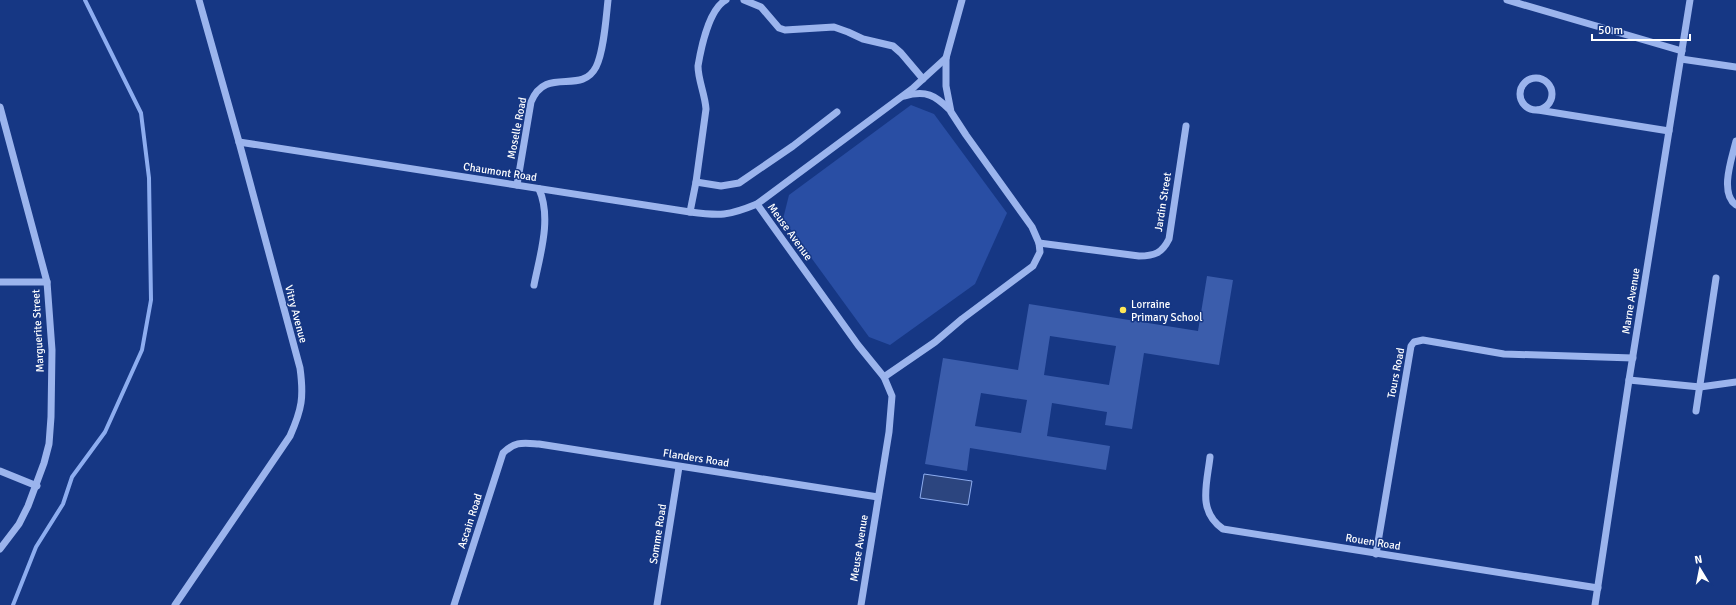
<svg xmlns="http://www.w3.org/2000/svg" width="1736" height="605" viewBox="0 0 1736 605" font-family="Signika,sans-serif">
<rect width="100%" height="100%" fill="#163784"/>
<!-- green -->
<polygon fill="#294ea4" points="911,105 934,114 1007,213 975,284 890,345 869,337 783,219 789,195"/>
<!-- water -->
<polygon fill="#2c457f" stroke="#8dadf0" points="924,474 972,481 968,505 920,498"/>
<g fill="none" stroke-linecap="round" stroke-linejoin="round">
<!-- stream -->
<polyline stroke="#8dadf0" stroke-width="4" points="13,605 36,547 63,504 72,477 105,432 142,350 151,300 149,178 141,113 85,0"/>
</g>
<!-- building -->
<path fill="#3b5dac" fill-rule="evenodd" d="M 1207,276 L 1233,280 L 1219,365 L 1144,353 L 1132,429 L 1105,425 L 1107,412 L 1052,403 L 1047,436 L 1110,446 L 1106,470 L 970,448 L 967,471 L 925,464 L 943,358 L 1018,370 L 1029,304 L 1198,331 ZM 1050,336 L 1116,346 L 1109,385 L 1044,375 ZM 981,393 L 1027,400 L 1021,433 L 975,426 Z"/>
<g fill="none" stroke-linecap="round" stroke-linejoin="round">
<!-- minor -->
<g stroke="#9bb4ed" stroke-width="7">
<polyline points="744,0 761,7 779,28 785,30 834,27 848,32 863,39 893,46 901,53 923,79"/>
<polyline points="1507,0 1682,51"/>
<polyline points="1681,59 1736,67"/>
<circle cx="1536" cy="94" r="16"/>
<path d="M 904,96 C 926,90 935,95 950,110"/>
<polyline points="0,107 47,282 52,350 51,417 49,444 44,463 28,506 19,524 0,549"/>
<polyline points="1538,110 1669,131"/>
<path d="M 1736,141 C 1732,158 1719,193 1736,205"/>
<path d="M 239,142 L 690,212 C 720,216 728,216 757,204 L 912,89 L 946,58"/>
<polyline points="696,182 721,186 739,183 793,146 837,112"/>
<path d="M 517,185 L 531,102 C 546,65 581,96 596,67 C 604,51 606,18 608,0"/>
<polyline points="757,204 858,345 884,377 892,396 889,432 861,605"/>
<path d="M 690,212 L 696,182 L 706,109 C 705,94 698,80 698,66 C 701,48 709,9 726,0"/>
<path d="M 1039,243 L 1139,256 C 1155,256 1162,253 1169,239 L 1186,126"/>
<polyline points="0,282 47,282"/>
<path d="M 534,285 C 540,255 552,218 539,189"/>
<polyline points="884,377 935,342 962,319 1033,266 1040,252 1039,243 1032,227 966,135 951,112 946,86 946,58 962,0"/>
<polyline points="1629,380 1700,387 1736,382"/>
<polyline points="1696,411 1716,278"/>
<path d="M 1210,457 C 1207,484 1197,511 1223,529 L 1598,588"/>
<polyline points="0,471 37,486"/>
<polyline points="1376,554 1411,346 1414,342 1423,340 1504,354 1633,358"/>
<path d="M 175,605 L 290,436 C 302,409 304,397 300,368 L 239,142 L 199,0"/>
<path d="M 454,605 L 503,453 C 515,441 523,443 539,444 L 878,497"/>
<polyline points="657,605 679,467"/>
<polyline points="1595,605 1629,380 1690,0"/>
</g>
</g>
<!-- markers -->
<circle fill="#ffe757" stroke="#163784" stroke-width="1.5" cx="1123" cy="310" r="4"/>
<g text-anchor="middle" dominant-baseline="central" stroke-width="3" stroke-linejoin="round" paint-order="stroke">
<!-- street labels -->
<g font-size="11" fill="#fff" stroke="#163784">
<text transform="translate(517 128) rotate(-79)">Moselle Road</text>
<text transform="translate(500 172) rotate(9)">Chaumont Road</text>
<text transform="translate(1163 202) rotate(-81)">Jardin Street</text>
<text transform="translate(790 232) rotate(54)">Meuse Avenue</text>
<text transform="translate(1631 301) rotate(-81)">Marne Avenue</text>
<text transform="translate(296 314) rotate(75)">Vitry Avenue</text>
<text transform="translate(38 331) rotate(-93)">Marguerite Street</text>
<text transform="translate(1396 373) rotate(-79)">Tours Road</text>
<text transform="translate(696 458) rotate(9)">Flanders Road</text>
<text transform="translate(470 521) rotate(-72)">Ascain Road</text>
<text transform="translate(658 534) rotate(-81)">Somme Road</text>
<text transform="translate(1373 542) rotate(9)">Rouen Road</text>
<text transform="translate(859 548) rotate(-81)">Meuse Avenue</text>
</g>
<!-- poi labels -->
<g font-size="11" fill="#fff" stroke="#163784" text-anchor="start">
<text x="1131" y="304">Lorraine<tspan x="1131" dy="13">Primary School</tspan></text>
</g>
</g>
<!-- north arrow -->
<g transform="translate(1700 569) rotate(350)" stroke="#163784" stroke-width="3" paint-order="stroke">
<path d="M0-3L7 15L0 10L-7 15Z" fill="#ffffff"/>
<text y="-6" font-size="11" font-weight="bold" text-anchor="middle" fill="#ffffff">N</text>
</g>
<!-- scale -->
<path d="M1592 34v6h98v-6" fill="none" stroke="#ffffff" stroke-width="2"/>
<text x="1598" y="34" font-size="12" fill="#ffffff" stroke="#163784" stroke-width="3" paint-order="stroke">50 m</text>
</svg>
